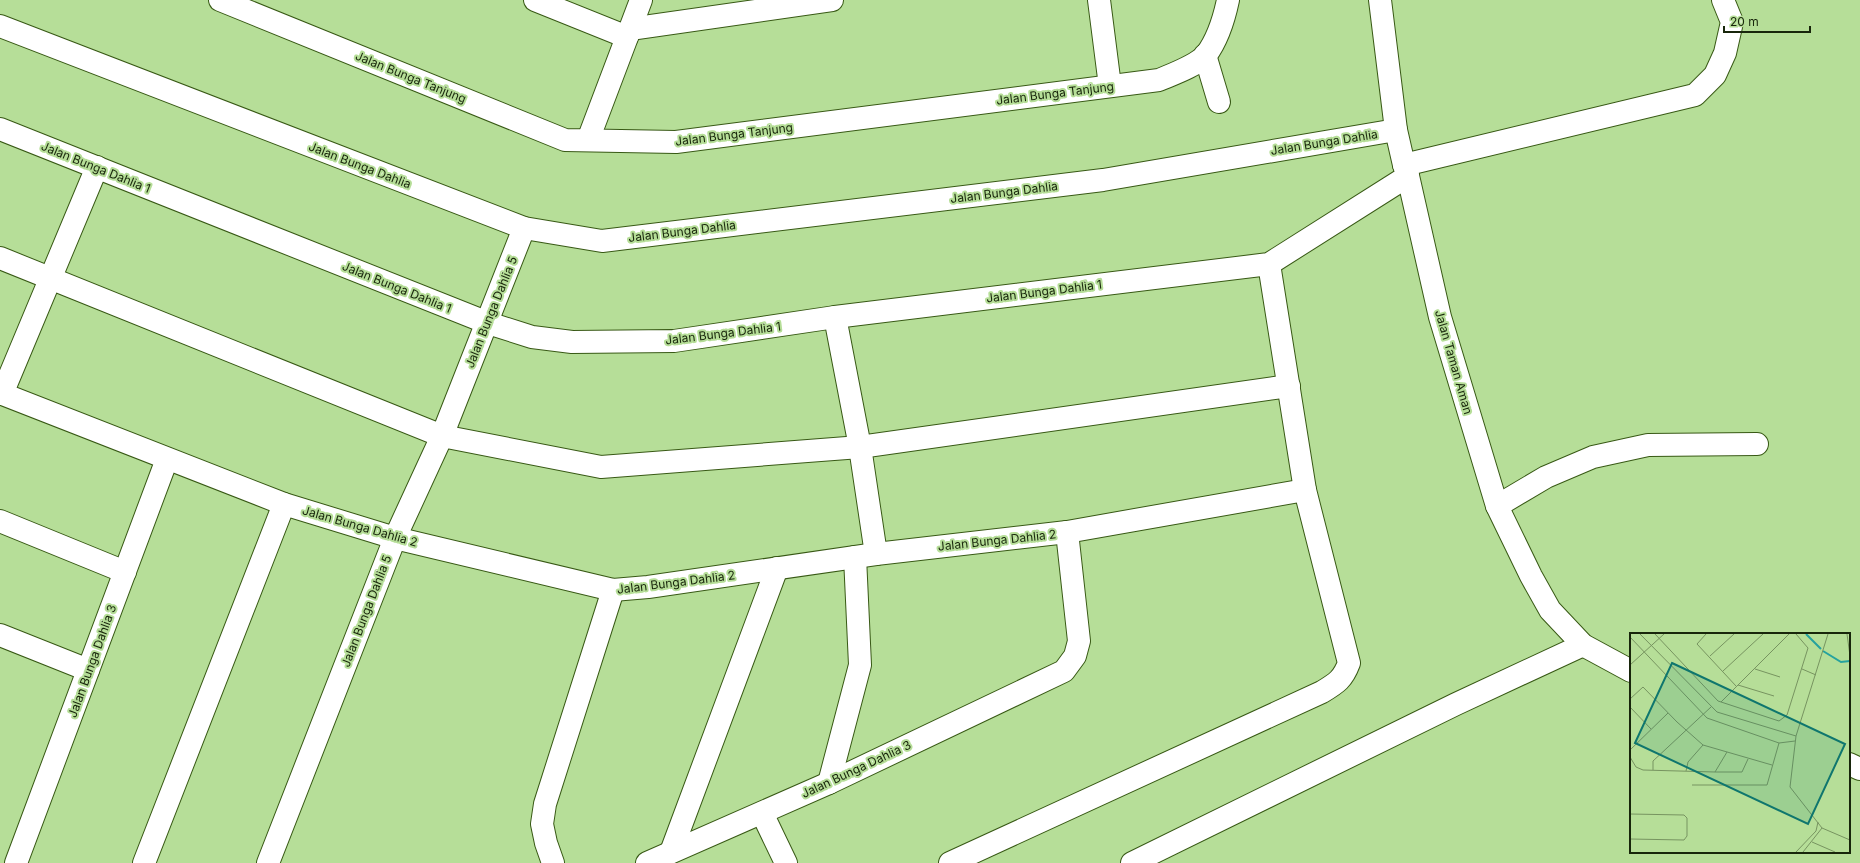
<svg xmlns="http://www.w3.org/2000/svg" width="1860" height="863" viewBox="0 0 1860 863" font-family="Inter,sans-serif">
<rect width="100%" height="100%" fill="#b6de98"/>
<g fill="none" stroke-linecap="round" stroke-linejoin="round">
<!-- minor casing -->
<g stroke="#385915" stroke-width="24">
<g id="minor">
<path d="M 220,0 L 565,140 L 676,142 L 1159,80 C 1173,74 1196,66 1206,55 C 1218,39 1224,19 1228,0"/>
<polyline points="535,0 627,37"/>
<polyline points="1099,0 1110,86"/>
<polyline points="1380,0 1396,130 1404,165 1408,176 1440,317 1497,506 1531,576 1550,610 1583,645 1631,671"/>
<polyline points="0,26 524,228 602,241 1103,180 1396,130"/>
<polyline points="630,29 832,0"/>
<polyline points="1205,55 1219,102"/>
<polyline points="0,129 488,323 532,337 572,342 674,341 835,317 1269,264 1408,176"/>
<polyline points="588,140 641,0"/>
<polyline points="1404,165 1695,95 1715,75 1725,53 1732,22 1723,0"/>
<polyline points="0,258 442,436 601,467 860,447 1289,386"/>
<polyline points="835,317 860,447 876,554"/>
<polyline points="0,393 284,504 395,538 613,590 648,587 876,554 1067,532 1305,490"/>
<polyline points="2,394 97,167"/>
<polyline points="1497,506 1546,477 1593,457 1648,445 1757,444"/>
<polyline points="0,521 125,572"/>
<polyline points="0,635 88,670"/>
<polyline points="1849,764 1860,769"/>
<polyline points="829,783 860,665 855,557"/>
<polyline points="762,813 786,863"/>
<polyline points="671,852 777,568"/>
<polyline points="16,863 167,459"/>
<polyline points="144,863 284,504"/>
<polyline points="268,863 395,538 442,436 524,228"/>
<polyline points="553,863 546,843 542,824 545,804 613,590"/>
<polyline points="647,863 829,783 1064,671 1075,656 1079,641 1067,532"/>
<path d="M 950,863 L 1322,692 C 1337,683 1343,679 1349,663 L 1305,490 L 1269,264"/>
<polyline points="1132,863 1456,704 1583,645"/>
</g>
</g>
<!-- minor -->
<use href="#minor" stroke="#fff" stroke-width="22"/>
</g>
<g text-anchor="middle" dominant-baseline="central" stroke-width="4" stroke-linejoin="round" paint-order="stroke">
<!-- street labels -->
<g font-size="12" fill="#18260b" stroke="#b6de98">
<text transform="translate(411 77) rotate(22)">Jalan Bunga Tanjung</text>
<text transform="translate(1055 93) rotate(-7)">Jalan Bunga Tanjung</text>
<text transform="translate(734 134) rotate(-7)">Jalan Bunga Tanjung</text>
<text transform="translate(1324 142) rotate(-9)">Jalan Bunga Dahlia</text>
<text transform="translate(360 165) rotate(21)">Jalan Bunga Dahlia</text>
<text transform="translate(96 167) rotate(22)">Jalan Bunga Dahlia 1</text>
<text transform="translate(1004 192) rotate(-7)">Jalan Bunga Dahlia</text>
<text transform="translate(682 231) rotate(-7)">Jalan Bunga Dahlia</text>
<text transform="translate(397 287) rotate(22)">Jalan Bunga Dahlia 1</text>
<text transform="translate(1044 291) rotate(-7)">Jalan Bunga Dahlia 1</text>
<text transform="translate(491 312) rotate(-68)">Jalan Bunga Dahlia 5</text>
<text transform="translate(723 333) rotate(-7)">Jalan Bunga Dahlia 1</text>
<text transform="translate(1454 362) rotate(74)">Jalan Taman Aman</text>
<text transform="translate(360 526) rotate(16)">Jalan Bunga Dahlia 2</text>
<text transform="translate(997 540) rotate(-6)">Jalan Bunga Dahlia 2</text>
<text transform="translate(676 582) rotate(-7)">Jalan Bunga Dahlia 2</text>
<text transform="translate(366 611) rotate(-69)">Jalan Bunga Dahlia 5</text>
<text transform="translate(92 661) rotate(-70)">Jalan Bunga Dahlia 3</text>
<text transform="translate(856 769) rotate(-25)">Jalan Bunga Dahlia 3</text>
</g>
</g>
<!-- overview -->
<g transform="translate(1630 633)">
<rect width="220" height="220" fill="#b6de98"/>
<path fill="none" stroke="#26a29e" stroke-width="2" d="M 176,1 L 191,16M 193,18 L 211,29 L 220,28"/>
<path fill="none" stroke="#779460" stroke-width="1" d="M 10,1 L 87,79 L 166,103M 25,1 L 88,68 L 149,88 L 157,82 L 178,15 L 166,1M 76,1 L 67,11 L 106,53M 198,1 L 166,103 L 160,154 L 192,195 L 220,207M 217,1 L 220,23M 0,4 L 77,85 L 149,110 L 165,108M 80,23 L 104,1M 0,32 L 34,1M 125,36 L 150,44M 172,36 L 186,42M 93,38 L 133,1M 108,52 L 144,63M 0,66 L 13,54 L 47,89 L 73,112 L 142,132M 91,69 L 159,1M 0,74 L 21,96M 0,117 L 38,80M 0,124 L 6,134 L 13,137 L 85,139 L 112,139 L 118,126M 23,137 L 23,128 L 81,74M 56,138 L 58,129 L 73,112M 85,139 L 97,119M 62,152 L 137,152 L 149,110M 0,181 L 54,182 L 57,185 L 57,203 L 54,207 L 0,206M 182,209 L 205,219M 166,219 L 186,198 L 188,189M 173,219 L 192,195"/>
<path fill="#0f766e" fill-opacity="0.15" stroke="#0f766e" stroke-width="2" d="M 42,30 L 215,111 L 178,191 L 5,110 Z"/>
<rect width="220" height="220" fill="none" stroke="#18260b" stroke-width="2"/>
</g>
<!-- scale -->
<path d="M1724 26v6h86v-6" fill="none" stroke="#18260b" stroke-width="2"/>
<text x="1730" y="26" font-size="12" fill="#18260b" stroke="#b6de98" stroke-width="3" paint-order="stroke">20 m</text>
</svg>
